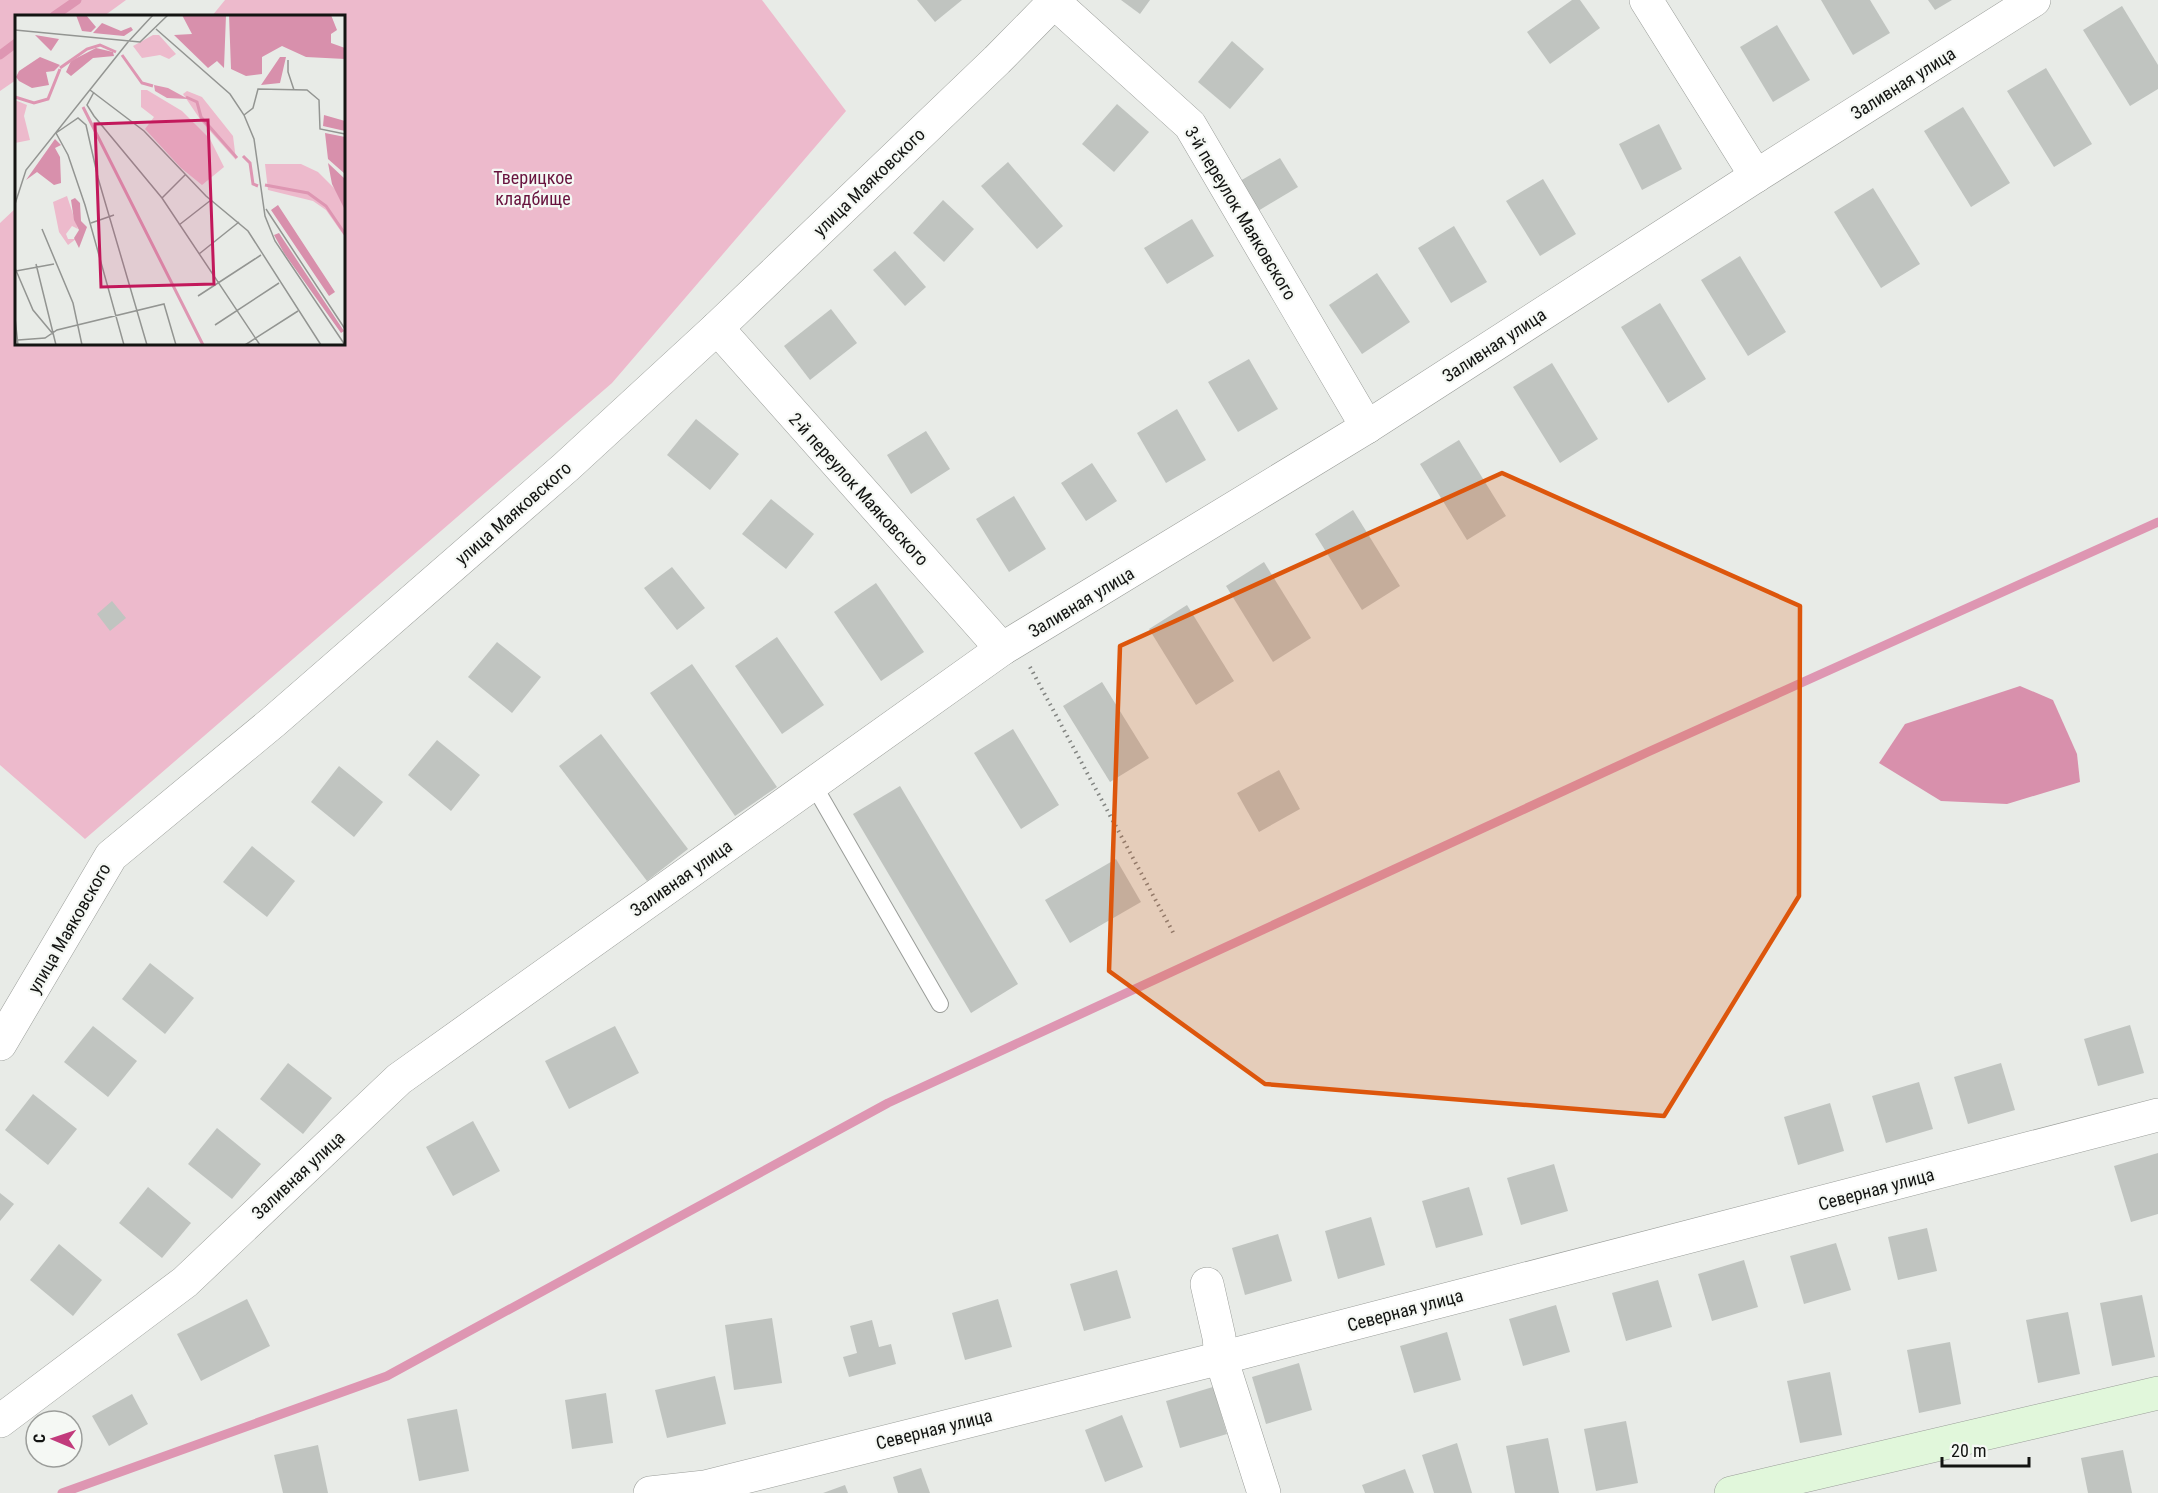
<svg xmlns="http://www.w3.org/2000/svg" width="2158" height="1493" viewBox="0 0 2158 1493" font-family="'Roboto Condensed',sans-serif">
<rect width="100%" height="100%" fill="#e8ebe7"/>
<!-- green -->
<g fill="#edbacc">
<polygon points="0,0 126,0 104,16 16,16 16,80 0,91"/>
<polygon points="225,0 762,0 846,111 612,383 85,839 0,765 0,223 16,208 16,344 344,344 344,16 212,16"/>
</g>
<!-- forest -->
<polygon fill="#d890ac" points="2020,686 2053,700 2077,754 2080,782 2007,804 1941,801 1879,763 1905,724"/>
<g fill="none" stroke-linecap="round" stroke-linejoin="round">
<!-- stream -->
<g stroke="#de96b2" stroke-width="9">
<polyline points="54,16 77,0"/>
<polyline points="0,55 16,43"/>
<polyline points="62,1493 387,1376 888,1103 1648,752 2158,522"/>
</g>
</g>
<!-- building -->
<g fill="#c0c4c0">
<polygon points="917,0 962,0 935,22"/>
<polygon points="1121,0 1150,0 1140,14"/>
<polygon points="1572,0 1580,0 1600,28 1550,64 1527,32"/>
<polygon points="1821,0 1870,0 1890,33 1853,55"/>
<polygon points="1928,0 1952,0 1935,10"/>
<polygon points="2122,6 2158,65 2158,89 2130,106 2083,30"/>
<polygon points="1777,25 1810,80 1773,102 1740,47"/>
<polygon points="1232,41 1264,69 1230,109 1198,82"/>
<polygon points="2046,68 2092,144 2054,167 2007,91"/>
<polygon points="1117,104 1149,132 1114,172 1082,144"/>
<polygon points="1963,107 2010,183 1971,207 1924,131"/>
<polygon points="1659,124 1682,169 1642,190 1619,144"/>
<polygon points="1280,158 1298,187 1258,211 1240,181"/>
<polygon points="1008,162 1063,226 1037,249 981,186"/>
<polygon points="1543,179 1576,234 1540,256 1506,201"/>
<polygon points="1873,188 1920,264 1881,288 1834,212"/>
<polygon points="943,200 974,229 944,262 913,233"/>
<polygon points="1192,219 1214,256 1167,284 1144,248"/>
<polygon points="1454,226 1487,282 1451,303 1418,248"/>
<polygon points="895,251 926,287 905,306 873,270"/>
<polygon points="1740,256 1786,332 1748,356 1701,280"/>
<polygon points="1377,273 1410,322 1362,354 1329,305"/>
<polygon points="1660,303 1706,379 1668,403 1621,327"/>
<polygon points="831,309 857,343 810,380 784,346"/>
<polygon points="1249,359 1278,409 1238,432 1208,382"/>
<polygon points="1552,363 1598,439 1560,463 1513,387"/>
<polygon points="1177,409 1206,460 1166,483 1137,433"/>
<polygon points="696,419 739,454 710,490 667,455"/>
<polygon points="926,431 950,469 911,494 887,455"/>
<polygon points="1459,440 1506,516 1467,540 1420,464"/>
<polygon points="1092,463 1117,501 1086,521 1061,483"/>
<polygon points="1014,496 1046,549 1009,572 976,519"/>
<polygon points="771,499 814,534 786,569 742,534"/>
<polygon points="1353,510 1400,586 1362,610 1315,534"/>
<polygon points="1264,562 1311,638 1273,662 1226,586"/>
<polygon points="672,567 705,608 677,630 644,588"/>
<polygon points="876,583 924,652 881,681 834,612"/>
<polygon points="112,601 126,618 110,631 97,614"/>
<polygon points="1187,605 1234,681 1196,705 1149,629"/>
<polygon points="777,637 824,705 782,734 735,666"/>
<polygon points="497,642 541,677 512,713 468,677"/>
<polygon points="692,664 777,787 735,816 650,693"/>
<polygon points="1102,682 1149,758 1110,782 1063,706"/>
<polygon points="1013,729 1059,805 1021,829 974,753"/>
<polygon points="601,734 688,849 647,881 559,766"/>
<polygon points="437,740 480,775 451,811 408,775"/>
<polygon points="339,766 383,802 354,837 311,802"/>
<polygon points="1279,770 1300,809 1259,832 1237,793"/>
<polygon points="900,786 1018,984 971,1013 853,814"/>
<polygon points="252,846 295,881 267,917 223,882"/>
<polygon points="1116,859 1141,902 1070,943 1045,900"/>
<polygon points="150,963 194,998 165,1034 122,999"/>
<polygon points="2130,1025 2144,1073 2098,1086 2084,1039"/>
<polygon points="93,1026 137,1061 108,1097 64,1062"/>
<polygon points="615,1026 639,1073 569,1109 545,1061"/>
<polygon points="288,1063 332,1098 303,1134 260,1099"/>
<polygon points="2001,1063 2015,1110 1968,1124 1954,1077"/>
<polygon points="1919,1082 1933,1129 1886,1143 1872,1096"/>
<polygon points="33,1094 77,1129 48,1165 5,1130"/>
<polygon points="1830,1103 1844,1151 1798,1165 1784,1117"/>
<polygon points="473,1121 500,1171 453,1196 426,1147"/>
<polygon points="217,1128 261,1164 232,1199 188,1164"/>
<polygon points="2158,1153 2158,1214 2131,1222 2114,1166"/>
<polygon points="1554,1164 1568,1211 1521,1225 1507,1178"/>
<polygon points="148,1187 191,1223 162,1258 119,1223"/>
<polygon points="1469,1187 1483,1235 1436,1248 1422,1201"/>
<polygon points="0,1193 14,1204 0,1221"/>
<polygon points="1371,1217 1385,1265 1338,1279 1325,1231"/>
<polygon points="1927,1228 1937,1271 1898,1280 1888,1237"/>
<polygon points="1278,1234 1292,1281 1245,1295 1232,1248"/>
<polygon points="1836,1243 1851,1290 1804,1304 1790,1256"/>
<polygon points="59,1244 102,1280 73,1316 30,1280"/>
<polygon points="1744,1260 1758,1307 1712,1321 1698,1274"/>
<polygon points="1117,1270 1131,1318 1084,1331 1070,1284"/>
<polygon points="1658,1280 1672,1327 1626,1341 1612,1293"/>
<polygon points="2142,1295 2155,1357 2112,1366 2100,1303"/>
<polygon points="247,1299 270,1346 201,1381 177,1334"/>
<polygon points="998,1299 1012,1347 965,1360 952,1313"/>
<polygon points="1556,1305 1570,1352 1523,1366 1509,1319"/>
<polygon points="2068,1312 2080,1374 2038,1383 2026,1320"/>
<polygon points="772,1318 782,1383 734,1390 725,1325"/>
<polygon points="872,1320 879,1347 891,1344 896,1364 849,1377 843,1357 857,1353 850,1326"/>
<polygon points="1447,1332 1461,1380 1414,1393 1400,1346"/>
<polygon points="1950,1342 1961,1404 1919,1413 1907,1350"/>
<polygon points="1299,1363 1312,1410 1266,1424 1252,1377"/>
<polygon points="1830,1372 1842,1435 1800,1443 1787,1381"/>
<polygon points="715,1376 726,1424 667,1438 655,1390"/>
<polygon points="1213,1387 1227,1434 1180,1448 1166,1401"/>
<polygon points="606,1393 613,1443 572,1449 565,1400"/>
<polygon points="132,1394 148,1424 109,1446 92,1416"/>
<polygon points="457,1409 469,1471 419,1481 407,1419"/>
<polygon points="1122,1415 1143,1467 1105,1482 1085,1430"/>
<polygon points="1626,1421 1638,1483 1596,1491 1584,1429"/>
<polygon points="1548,1438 1559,1493 1515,1493 1506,1446"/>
<polygon points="1457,1443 1472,1493 1434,1493 1422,1455"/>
<polygon points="318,1445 328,1493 283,1493 274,1455"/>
<polygon points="2123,1450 2132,1493 2088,1493 2081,1458"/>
<polygon points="921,1468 930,1493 898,1493 893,1477"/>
<polygon points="1405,1469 1414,1493 1365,1493 1362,1485"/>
<polygon points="845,1485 848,1493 823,1493"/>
</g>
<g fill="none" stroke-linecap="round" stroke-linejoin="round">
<!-- lane casing -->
<g stroke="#9a9d99" stroke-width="18">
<polyline id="lane" points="813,784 940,1004"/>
</g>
<!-- street casing -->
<g stroke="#9a9d99" stroke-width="34">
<g id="street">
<polyline points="1646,0 1756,176"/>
<polyline points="1054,2 1190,125 1367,427"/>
<polyline points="717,328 1002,649"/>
<polyline points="0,1044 111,856 273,722 566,467 717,328 997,60 1056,0"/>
<polyline points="1207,1284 1219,1337 1221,1358 1264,1493"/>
<polyline points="0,1421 185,1282 399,1079 1002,649 1367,427 1756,176 2034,0"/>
<polyline points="650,1493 705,1487 1221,1358 2158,1115"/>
</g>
</g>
<!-- secondary casing -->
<g stroke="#9a9d99" stroke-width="34">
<polyline id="secondary" points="1731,1493 2158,1393"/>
</g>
<!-- path -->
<polyline stroke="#828481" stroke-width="4" stroke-dasharray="1.5 4.5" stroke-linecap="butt" points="1030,667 1175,936"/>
<!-- lane -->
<use href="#lane" stroke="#fff" stroke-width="16"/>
<!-- street -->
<use href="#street" stroke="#fff" stroke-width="33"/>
<!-- secondary -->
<use href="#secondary" stroke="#e1f7db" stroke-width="33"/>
</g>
<!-- marked area -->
<path fill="#dd560c" fill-opacity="0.2" stroke="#dd560c" stroke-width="4.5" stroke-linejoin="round" d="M 1502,473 L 1800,606 L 1799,896 L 1664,1116 L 1265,1084 L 1109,971 L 1120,646 Z"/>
<g text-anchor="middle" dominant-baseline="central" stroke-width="4.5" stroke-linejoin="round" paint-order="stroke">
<!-- street labels -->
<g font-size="18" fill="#131412" stroke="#f5f8f4">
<text transform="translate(1903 83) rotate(-32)">Заливная улица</text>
<text transform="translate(869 182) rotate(-44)">улица Маяковского</text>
<text transform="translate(1241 213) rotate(59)">3-й переулок Маяковского</text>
<text transform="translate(1494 345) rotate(-33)">Заливная улица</text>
<text transform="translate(859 489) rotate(48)">2-й переулок Маяковского</text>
<text transform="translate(513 513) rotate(-41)">улица Маяковского</text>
<text transform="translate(1081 602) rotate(-31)">Заливная улица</text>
<text transform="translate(681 878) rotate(-35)">Заливная улица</text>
<text transform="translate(69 928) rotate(-60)">улица Маяковского</text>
<text transform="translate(298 1175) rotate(-43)">Заливная улица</text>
<text transform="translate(1876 1189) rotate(-15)">Северная улица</text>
<text transform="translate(1405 1310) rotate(-15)">Северная улица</text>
<text transform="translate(934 1429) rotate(-14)">Северная улица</text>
</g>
<!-- park labels -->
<g font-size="18" fill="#68133e" stroke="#f5f8f4">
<text x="533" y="177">Тверицкое<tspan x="533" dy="21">кладбище</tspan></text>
</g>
</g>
<!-- overview -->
<g transform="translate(15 15)">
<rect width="330" height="330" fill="#e8ebe7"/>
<path d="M 138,20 L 144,20 L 161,39 L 154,44 L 145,40 L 127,43 L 118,31 ZM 126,75 L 132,75 L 167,96 L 195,124 L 209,152 L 187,170 L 166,153 L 130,114 L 139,102 L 126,92 ZM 172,76 L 187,82 L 218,121 L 221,145 L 187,107 L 168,79 ZM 0,85 L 12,90 L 9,101 L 15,125 L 0,128 ZM 250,149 L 286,149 L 303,157 L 330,184 L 330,222 L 311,195 L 298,186 L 253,175 ZM 52,181 L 63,214 L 57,211 L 51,219 L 53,224 L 61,224 L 53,230 L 44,217 L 38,187 Z" fill="#edbacc"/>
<path d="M 61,0 L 71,0 L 81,12 L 76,17 L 67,16 ZM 167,0 L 211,0 L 209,53 L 202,46 L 193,53 L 159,20 L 177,19 ZM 214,0 L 316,0 L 322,15 L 316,19 L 316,28 L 330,33 L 330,44 L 291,42 L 267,31 L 247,42 L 247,59 L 231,61 L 216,54 ZM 87,8 L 106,16 L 116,12 L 118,15 L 109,21 L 78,18 ZM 20,20 L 44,24 L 36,36 ZM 81,33 L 98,37 L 99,41 L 78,43 L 56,61 L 51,57 L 56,46 ZM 25,42 L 45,50 L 39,56 L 31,57 L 34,70 L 17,73 L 4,66 L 1,62 L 4,56 ZM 265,42 L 271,42 L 265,68 L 246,70 ZM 309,100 L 330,106 L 330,116 L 308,111 ZM 310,118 L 330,122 L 330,159 L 313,144 ZM 40,124 L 46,130 L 40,133 L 45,142 L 46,168 L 39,170 L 22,157 L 11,165 ZM 313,148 L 330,164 L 330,195 L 317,169 ZM 60,183 L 65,188 L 66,206 L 72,212 L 64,233 L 59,223 L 64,215 L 59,205 L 56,185 ZM 263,190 L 320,277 L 314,281 L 256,195 ZM 264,218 L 329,316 L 326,318 L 269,238 L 259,220 Z" fill="#d890ac"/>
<path d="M 139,70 L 153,73 L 173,84 L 152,83 L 140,76 Z" fill="#de96b2"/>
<path fill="none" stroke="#de96b2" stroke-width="3" d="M 107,40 L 127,68 L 138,71M 45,53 L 72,34 L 85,30 L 101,37M 0,82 L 19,88 L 33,84 L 45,54M 171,82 L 182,87 L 186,102 L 222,143M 68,92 L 188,330M 228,141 L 235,148 L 238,169 L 243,171M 250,170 L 293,178 L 311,191 L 330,219"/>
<path fill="none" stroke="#939592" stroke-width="1.5" d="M 141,14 L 215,79 L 229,100 L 239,124 L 250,201 L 260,226 L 330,330M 0,15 L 125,27 L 153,0M 113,27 L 138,0M 273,45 L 273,57 L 279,75M 75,75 L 129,116 L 191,181 L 233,216 L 306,330M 79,77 L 72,90 L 79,101 L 147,183 L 245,330M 229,100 L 238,93 L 243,74 L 292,75 L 304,85 L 305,114 L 330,119M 41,118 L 63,103 L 71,110 L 83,163 L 132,330M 41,118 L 53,140 L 70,190 L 109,330M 147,183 L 170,160M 0,189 L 11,155 L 113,27M 251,194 L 330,314M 76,208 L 99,200M 164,210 L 196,185M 27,214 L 58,288 L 67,330M 184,239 L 224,207M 21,249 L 41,330M 0,253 L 18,295 L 38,319M 1,256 L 39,249M 183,281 L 246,240M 0,303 L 3,330M 200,310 L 264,268M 3,325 L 30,323 L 42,315 L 149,289 L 161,330M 230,330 L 283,296"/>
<path fill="#c2185b" fill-opacity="0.15" stroke="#c2185b" stroke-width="3" d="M 193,105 L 199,269 L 86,272 L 80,109 Z"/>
<rect width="330" height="330" fill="none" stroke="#131412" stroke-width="3"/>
</g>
<!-- north arrow -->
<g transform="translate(54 1439) rotate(272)"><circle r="28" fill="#f5f8f4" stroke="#9b9d9a" stroke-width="1.5"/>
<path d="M0-4.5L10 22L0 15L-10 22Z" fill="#c23b7c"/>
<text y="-9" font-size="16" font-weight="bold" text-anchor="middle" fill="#131412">С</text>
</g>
<!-- scale -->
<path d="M1942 1457v9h87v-9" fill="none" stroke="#131412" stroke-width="3"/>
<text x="1951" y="1457" font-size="18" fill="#131412" stroke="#f5f8f4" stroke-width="4.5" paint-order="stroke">20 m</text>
</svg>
